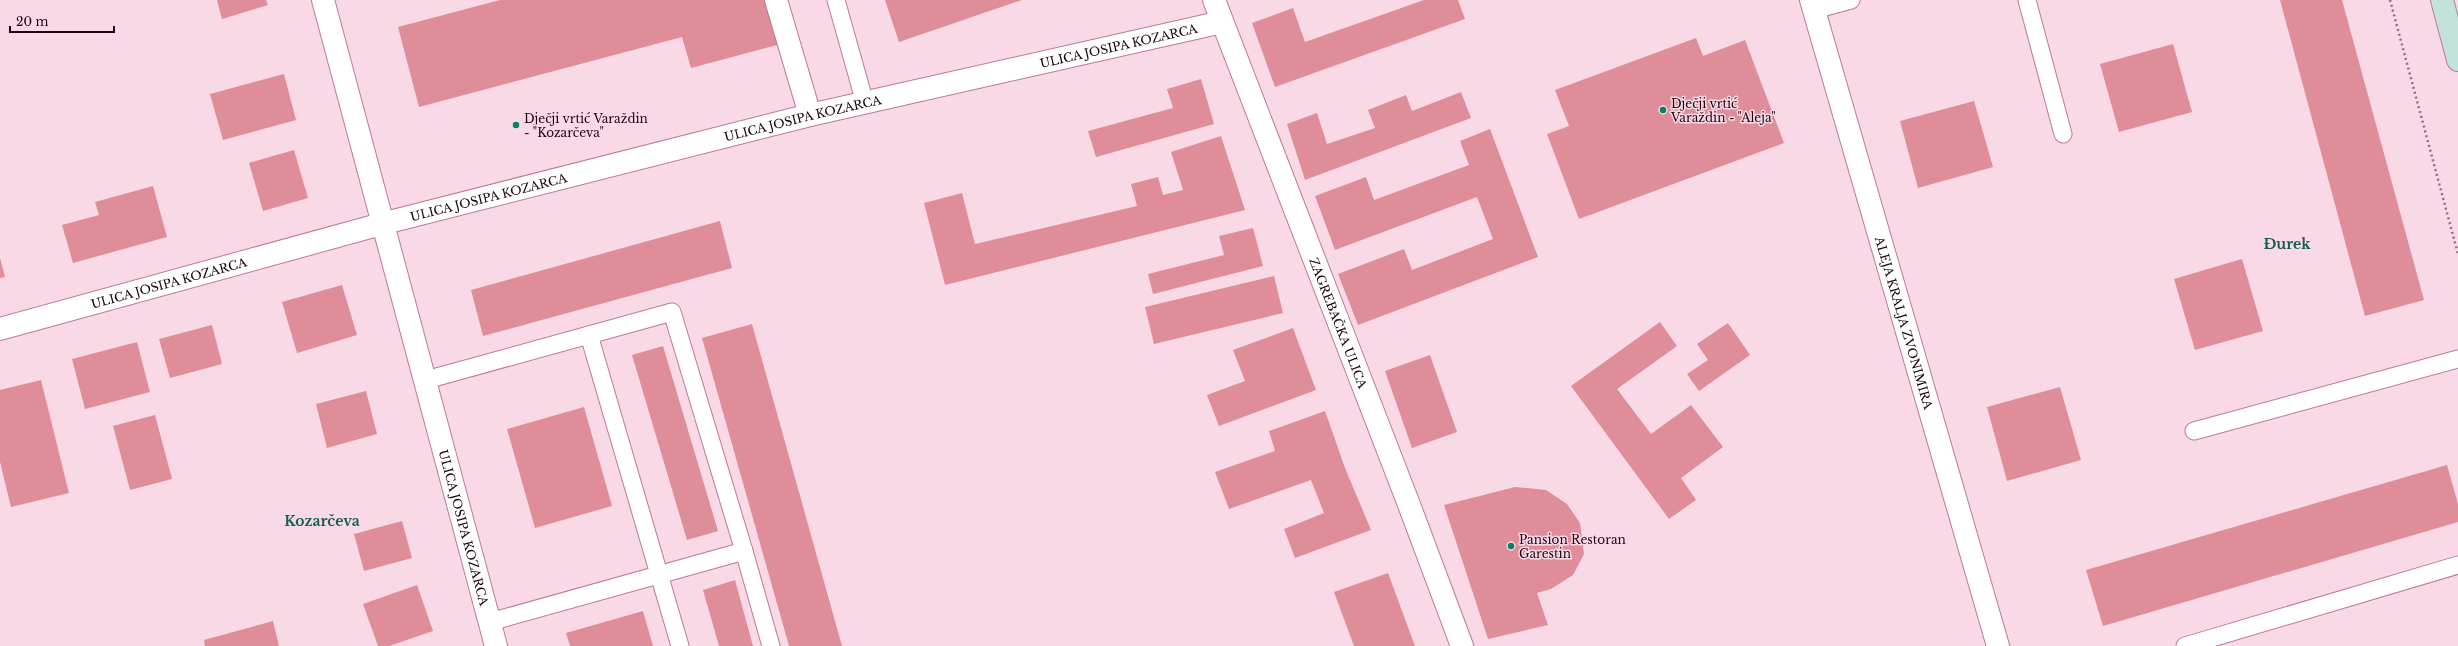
<svg xmlns="http://www.w3.org/2000/svg" width="2458" height="646" viewBox="0 0 2458 646" font-family="'Libre Baskerville',serif">
<rect width="100%" height="100%" fill="#fad9e7"/>
<!-- building -->
<g fill="#df8d99">
<polygon points="217,0 266,0 268,5 222,19"/>
<polygon points="500,0 765,0 777,45 691,68 682,37 419,107 398,27"/>
<polygon points="885,0 1022,0 899,42"/>
<polygon points="1424,0 1458,0 1465,19 1275,87 1252,23 1293,8 1305,42"/>
<polygon points="2280,0 2342,0 2424,300 2365,316"/>
<polygon points="1696,38 1703,56 1745,40 1784,143 1579,219 1547,134 1569,126 1555,90"/>
<polygon points="2173,44 2192,112 2119,132 2100,64"/>
<polygon points="284,74 296,120 223,140 210,94"/>
<polygon points="1201,79 1214,124 1096,157 1088,131 1173,108 1167,89"/>
<polygon points="1461,92 1471,118 1305,180 1287,124 1317,113 1327,144 1375,128 1368,110 1406,95 1412,111"/>
<polygon points="1974,101 1993,167 1918,188 1900,121"/>
<polygon points="1490,129 1538,257 1358,325 1338,274 1404,249 1412,270 1493,239 1477,197 1335,250 1315,196 1366,177 1374,200 1469,165 1460,141"/>
<polygon points="1221,136 1245,210 945,285 924,203 962,193 975,244 1137,206 1131,184 1158,177 1163,195 1183,190 1171,152"/>
<polygon points="294,150 308,198 263,211 249,163"/>
<polygon points="153,186 167,237 73,263 62,225 99,215 95,202"/>
<polygon points="720,221 732,268 483,336 471,290"/>
<polygon points="1253,228 1263,266 1153,294 1148,274 1224,255 1219,236"/>
<polygon points="0,258 5,277 0,278"/>
<polygon points="2242,259 2263,331 2195,350 2174,279"/>
<polygon points="1274,276 1283,313 1154,344 1145,307"/>
<polygon points="342,285 357,335 297,353 282,302"/>
<polygon points="1660,322 1677,346 1617,389 1651,434 1691,405 1723,447 1681,478 1696,500 1669,519 1571,386"/>
<polygon points="1728,323 1750,355 1699,391 1687,374 1708,360 1697,344"/>
<polygon points="752,324 842,646 789,646 702,338"/>
<polygon points="212,325 222,364 170,378 159,339"/>
<polygon points="1293,328 1316,390 1219,426 1207,395 1245,381 1233,350"/>
<polygon points="137,342 150,392 85,409 72,359"/>
<polygon points="663,346 718,531 687,540 632,355"/>
<polygon points="1430,355 1457,432 1412,448 1385,371"/>
<polygon points="41,380 69,493 11,507 0,462 0,390"/>
<polygon points="2060,387 2081,460 2007,481 1987,407"/>
<polygon points="366,391 377,434 327,448 316,404"/>
<polygon points="584,407 612,506 535,528 507,429"/>
<polygon points="1325,411 1345,468 1371,530 1295,558 1284,529 1324,513 1311,480 1229,509 1215,472 1275,451 1269,431"/>
<polygon points="155,415 172,479 130,490 113,426"/>
<polygon points="2447,465 2458,504 2458,522 2103,626 2086,570"/>
<polygon points="1515,487 1546,490 1567,504 1580,523 1584,554 1573,575 1551,589 1537,593 1548,625 1488,639 1444,505"/>
<polygon points="402,521 412,558 364,571 354,534"/>
<polygon points="1388,573 1415,646 1354,646 1334,592"/>
<polygon points="735,580 753,646 719,646 703,590"/>
<polygon points="417,585 433,631 389,646 378,646 363,604"/>
<polygon points="643,611 653,646 570,646 566,633"/>
<polygon points="273,621 279,646 205,646 204,640"/>
</g>
<g fill="none" stroke-linecap="round" stroke-linejoin="round">
<!-- service casing -->
<g stroke="#bf7799" stroke-width="19">
<g id="service">
<polyline points="836,0 865,103"/>
<polyline points="2027,0 2063,134"/>
<polyline points="1814,10 1851,0"/>
<polyline points="589,335 680,646"/>
<polyline points="426,380 672,312 744,551 490,622"/>
<polyline points="2194,431 2458,359"/>
<polyline points="744,551 771,646"/>
<polyline points="2185,646 2458,565"/>
</g>
</g>
<!-- pedestrian casing -->
<g stroke="#bf7799" stroke-width="24">
<polyline id="pedestrian" points="776,0 810,115"/>
</g>
<!-- minor casing -->
<g stroke="#bf7799" stroke-width="24">
<g id="minor">
<path id="s1" d="M 323,0 L 496,646"/>
<path id="s2" d="M 1811,0 L 1998,646"/>
<path id="s3" d="M 0,329 L 385,223 L 810,115 L 1222,22"/>
</g>
</g>
<!-- tertiary casing -->
<g stroke="#bf7799" stroke-width="24">
<g id="tertiary">
<path id="s4" d="M 1214,0 L 1408,502 L 1462,646"/>
</g>
</g>
<!-- secondary casing -->
<g stroke="#bf7799" stroke-width="24">
<polyline id="secondary" points="2442,0 2458,60"/>
</g>
<!-- path -->
<polyline stroke="#8d707e" stroke-width="2.5" stroke-dasharray="2 3" stroke-linecap="butt" points="2390,0 2458,254"/>
<!-- service -->
<use href="#service" stroke="#fff" stroke-width="17"/>
<!-- pedestrian -->
<use href="#pedestrian" stroke="#fff" stroke-width="22"/>
<!-- minor -->
<use href="#minor" stroke="#fff" stroke-width="22"/>
<!-- tertiary -->
<use href="#tertiary" stroke="#fff" stroke-width="22"/>
<!-- secondary -->
<use href="#secondary" stroke="#c2e3da" stroke-width="22"/>
</g>
<!-- markers -->
<g fill="#008467" stroke="#fad9e7" stroke-width="1.5">
<circle cx="1663" cy="110" r="4"/>
<circle cx="516" cy="125" r="4"/>
<circle cx="1511" cy="546" r="4"/>
</g>
<g text-anchor="middle" dominant-baseline="central" stroke-width="3" stroke-linejoin="round" paint-order="stroke">
<!-- street labels -->
<g font-size="12" fill="#1b0310" stroke="#fad9e7">
<text stroke="none"><textPath href="#s3" startOffset="1154">ULICA JOSIPA KOZARCA</textPath></text>
<text stroke="none"><textPath href="#s3" startOffset="830">ULICA JOSIPA KOZARCA</textPath></text>
<text stroke="none"><textPath href="#s3" startOffset="506">ULICA JOSIPA KOZARCA</textPath></text>
<text stroke="none"><textPath href="#s3" startOffset="175">ULICA JOSIPA KOZARCA</textPath></text>
<text stroke="none"><textPath href="#s4" startOffset="346">ZAGREBAČKA ULICA</textPath></text>
<text stroke="none"><textPath href="#s2" startOffset="336">ALEJA KRALJA ZVONIMIRA</textPath></text>
<text stroke="none"><textPath href="#s1" startOffset="546">ULICA JOSIPA KOZARCA</textPath></text>
</g>
<!-- poi labels -->
<g font-size="12" fill="#1b0310" stroke="#fad9e7" text-anchor="start">
<text x="1671" y="103">Dječji vrtić<tspan x="1671" dy="14">Varaždin - "Aleja"</tspan></text>
<text x="524" y="118">Dječji vrtić Varaždin<tspan x="524" dy="14">- "Kozarčeva"</tspan></text>
<text x="1519" y="539">Pansion Restoran<tspan x="1519" dy="14">Garestin</tspan></text>
</g>
<!-- quarter labels -->
<g font-size="14" font-weight="bold" fill="#115f4b" stroke="#fad9e7">
<text x="2287" y="244">Đurek</text>
<text x="322" y="521">Kozarčeva</text>
</g>
</g>
<!-- scale -->
<path d="M10 26v6h104v-6" fill="none" stroke="#1b0310" stroke-width="2"/>
<text x="16" y="26" font-size="12" fill="#1b0310" stroke="#fad9e7" stroke-width="3" paint-order="stroke">20 m</text>
</svg>
